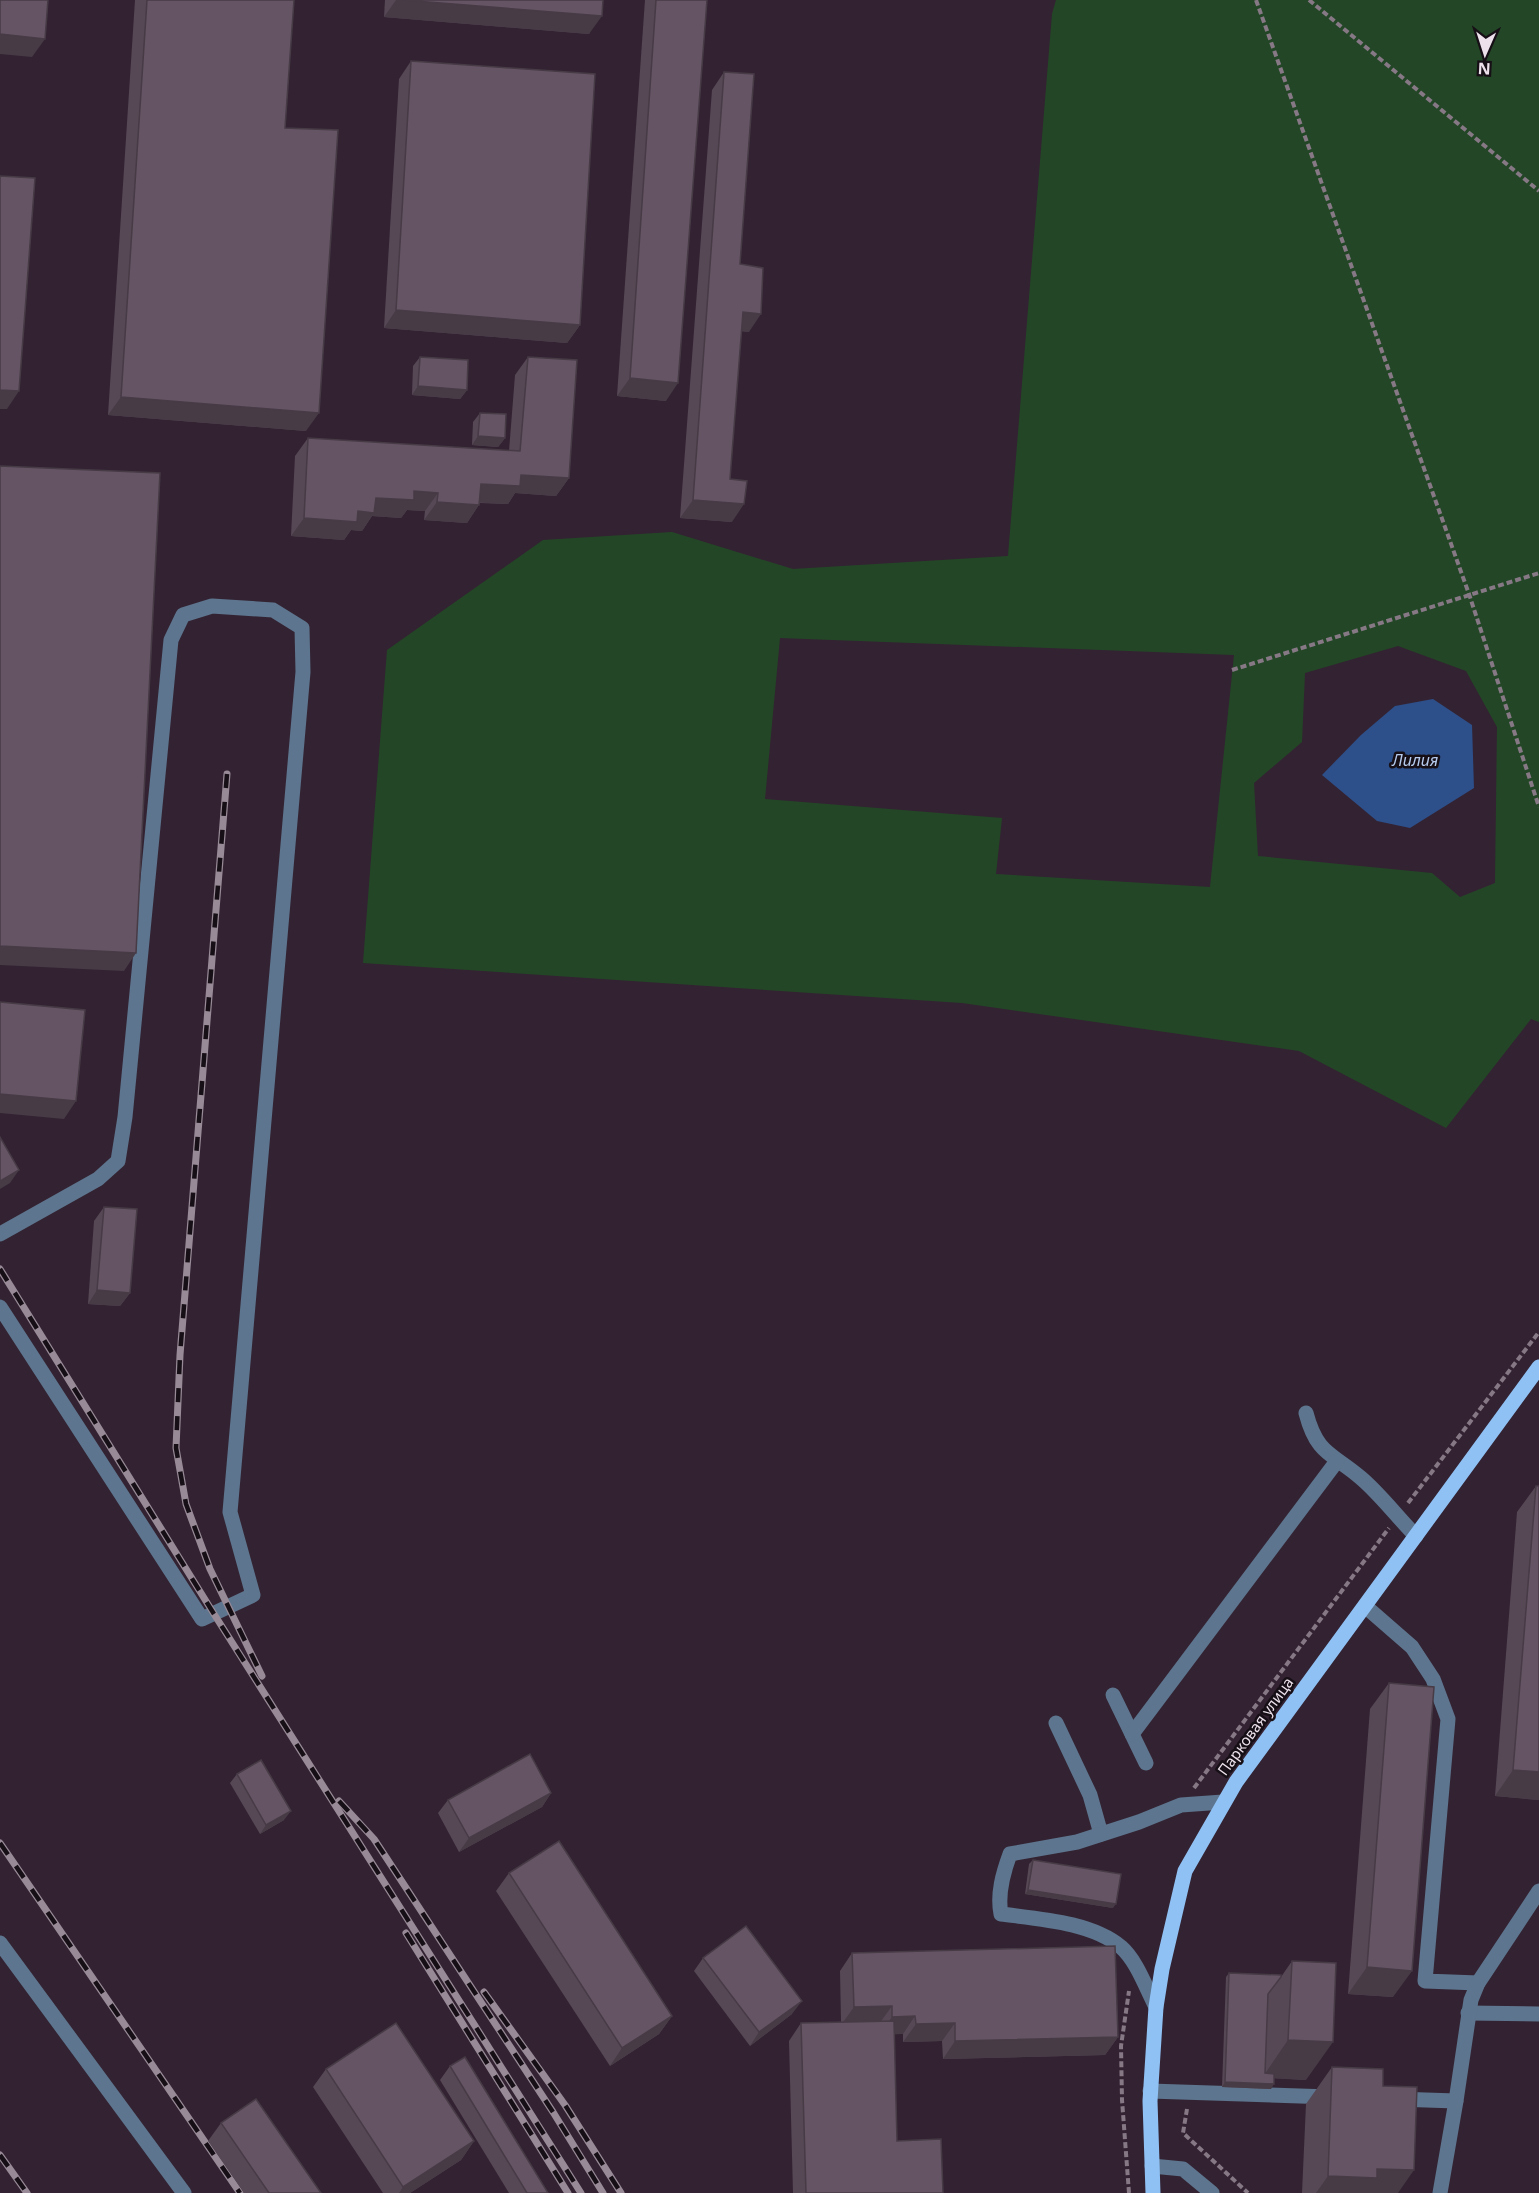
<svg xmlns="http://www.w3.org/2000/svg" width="1539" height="2193" viewBox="0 0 1539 2193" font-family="'Noto Sans',sans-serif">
<rect width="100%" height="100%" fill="#332332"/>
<!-- green -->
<path fill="#234726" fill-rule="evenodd" d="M 1056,0 L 1539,0 L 1539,1022 L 1531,1019 L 1446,1128 L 1299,1051 L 962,1003 L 363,963 L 387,650 L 543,540 L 672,532 L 793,569 L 1008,556 L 1052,14 ZM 780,638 L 1234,655 L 1210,887 L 996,874 L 1002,818 L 765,799 ZM 1398,646 L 1466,671 L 1497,727 L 1495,883 L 1460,897 L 1432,873 L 1258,856 L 1254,783 L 1302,742 L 1305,673 Z"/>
<!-- water -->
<polygon fill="#2d4f8a" points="1433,699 1472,725 1474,788 1410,828 1377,821 1322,775 1361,735 1395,706"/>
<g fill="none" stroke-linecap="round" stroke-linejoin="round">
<!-- path -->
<g stroke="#867885" stroke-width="4" stroke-dasharray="6 3" stroke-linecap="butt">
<polyline points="1256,0 1469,594 1539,807"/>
<polyline points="1309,0 1539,191"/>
<polyline points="1232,670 1539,573"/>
<polyline points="1408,1503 1539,1332"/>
<polyline points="1194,1788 1389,1528"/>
<polyline points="1187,2109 1183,2133 1248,2193"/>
<polyline points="1129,2193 1122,2100 1121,2046 1129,1991"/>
</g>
<!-- minor -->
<g stroke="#5d758e" stroke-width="15">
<polyline points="0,1234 98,1179 118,1161 125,1117 171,640 183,615 212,606 273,610 302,628 303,672 230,1512 253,1595 202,1619 0,1307"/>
<path d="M 1306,1413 C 1317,1455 1332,1453 1361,1478 C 1381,1495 1398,1518 1416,1536"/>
<polyline points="1365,1606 1412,1647 1433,1679 1448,1719 1425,1981 1478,1983"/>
<polyline points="1113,1695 1146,1763"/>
<polyline points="1056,1723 1090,1795 1101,1834"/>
<polyline points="1132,1734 1337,1461"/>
<polyline points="0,1943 184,2193"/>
<path d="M 1156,2007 C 1146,1988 1137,1961 1121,1947 C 1091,1922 1039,1919 1001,1914 C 997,1894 1003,1873 1010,1854 L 1077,1842 L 1139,1822 L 1181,1805 L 1223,1802"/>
<polyline points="1468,2013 1539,2014"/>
<polyline points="1150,2091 1330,2097"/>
<polyline points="1396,2099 1456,2101"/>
<polyline points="1152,2166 1183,2169 1212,2193"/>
<polyline points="1440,2193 1456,2101 1471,2000 1478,1983 1539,1891"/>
</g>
<!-- major -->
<polyline stroke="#8fc1f4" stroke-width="15" points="1153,2193 1150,2101 1156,2007 1162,1969 1185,1871 1236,1782 1539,1367"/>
<!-- rail casing -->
<g stroke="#988a97" stroke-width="7">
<g id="rail">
<polyline points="227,774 180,1355 176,1448 186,1504 210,1569 262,1676"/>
<polyline points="0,1269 214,1614 581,2193"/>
<polyline points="339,1801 374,1839 553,2112 603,2193"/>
<polyline points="0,1843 240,2193"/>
<polyline points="406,1933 568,2193"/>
<polyline points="484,1992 565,2105 621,2193"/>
<polyline points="0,2155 27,2193"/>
</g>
</g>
<!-- rail -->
<use href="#rail" stroke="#160f16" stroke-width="4.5" stroke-dasharray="14" stroke-linecap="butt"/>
</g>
<!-- wall -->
<g fill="#574856">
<polygon points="135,0 294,0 285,128 306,431 108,415"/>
<polygon points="385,0 603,0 589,34 384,17"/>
<polygon points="645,0 707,0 666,401 617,396"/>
<polygon points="411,61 580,325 567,343 384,328 399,79"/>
<polygon points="724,72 740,264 749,332 741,331 730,479 732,522 680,518 712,90"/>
<polygon points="420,357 467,390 460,399 412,395 413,366"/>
<polygon points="528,357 569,478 556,496 515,493 508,504 480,503 467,523 424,520 425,511 407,510 401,518 372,516 362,531 351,530 344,540 291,536 295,456 308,438 509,451 515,375"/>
<polygon points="480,413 505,438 498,447 472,445 473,422"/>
<polygon points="104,1207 130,1293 120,1306 88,1304 94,1221"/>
<polygon points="1536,1486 1539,1800 1495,1796 1517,1512"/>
<polygon points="1389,1683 1393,1997 1348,1994 1370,1709"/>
<polygon points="237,1774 284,1820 260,1834 230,1783"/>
<polygon points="551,1793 542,1807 459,1852 438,1813 448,1800"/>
<polygon points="1033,1860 1113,1908 1025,1894 1029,1864"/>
<polygon points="509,1873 672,2016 659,2034 610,2066 496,1891"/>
<polygon points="852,1953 1118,2037 1105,2055 943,2059 942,2041 903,2042 903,2034 894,2034 897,2141 943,2193 793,2193 789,2041 801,2023 841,2022 840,1971"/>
<polygon points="703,1958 792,2014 750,2046 694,1971"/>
<polygon points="1292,1961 1306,2080 1274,2078 1271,2089 1222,2087 1226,1977 1229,1973 1281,1977"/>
<polygon points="450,2066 548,2193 509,2193 440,2080"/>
<polygon points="1332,2067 1383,2086 1398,2193 1302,2193 1306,2104"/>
<polygon points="326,2069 474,2141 461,2160 410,2193 383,2193 313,2087"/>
<polygon points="221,2123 321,2193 244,2193 208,2141"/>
</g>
<!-- shaded-wall -->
<g fill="#473b46">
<polygon points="396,0 403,0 602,16 589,34 384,17"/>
<polygon points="0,34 45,39 32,57 0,54"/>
<polygon points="396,310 580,325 567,343 384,328"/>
<polygon points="743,312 761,314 749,332 730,330"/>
<polygon points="630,378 678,383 666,401 617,396"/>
<polygon points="418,386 467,390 460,399 412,395"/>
<polygon points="0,390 19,391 7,409 0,409"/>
<polygon points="121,397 319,413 306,431 108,415"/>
<polygon points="478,436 505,438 498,447 472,445"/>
<polygon points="521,475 569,478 556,496 515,493 508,504 468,502 481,484"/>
<polygon points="414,491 438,493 425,511 407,510 401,518 372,516 362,531 351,530 344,540 291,536 304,518 358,511 376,498"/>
<polygon points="693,500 744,504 732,522 680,518"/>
<polygon points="437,502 479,505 467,523 424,520"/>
<polygon points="0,946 136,953 124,971 0,965"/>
<polygon points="0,1094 76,1101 64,1119 0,1113"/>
<polygon points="19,1170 10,1183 0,1189 0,1181"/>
<polygon points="97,1290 130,1293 120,1306 88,1304"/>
<polygon points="1513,1770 1539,1772 1539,1800 1495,1796"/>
<polygon points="551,1793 542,1807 459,1852 469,1838"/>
<polygon points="291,1811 284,1820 260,1834 266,1825"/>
<polygon points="1028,1890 1116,1904 1113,1908 1025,1894"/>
<polygon points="1367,1967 1412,1971 1393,1997 1348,1994"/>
<polygon points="802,2001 792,2014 750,2046 759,2032"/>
<polygon points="892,2006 879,2024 841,2025 854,2007"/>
<polygon points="672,2016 659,2034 610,2066 622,2048"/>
<polygon points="915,2016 903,2034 879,2035 892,2017"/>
<polygon points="955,2023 942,2041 903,2042 916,2024"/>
<polygon points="1118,2037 1105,2055 943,2059 955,2041"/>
<polygon points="1288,2040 1333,2042 1306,2080 1262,2078"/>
<polygon points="1225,2082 1274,2084 1271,2089 1222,2087"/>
<polygon points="474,2141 461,2160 410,2193 399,2193 403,2187"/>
<polygon points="1377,2169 1414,2170 1398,2193 1316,2193 1328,2176"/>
</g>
<!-- building -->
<g fill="#655464" stroke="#473b46" stroke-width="1.5">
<polygon points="0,0 48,0 45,39 0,34"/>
<polygon points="147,0 294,0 285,128 338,130 319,413 121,397"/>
<polygon points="403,0 603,0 602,16"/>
<polygon points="656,0 707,0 678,383 630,378"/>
<polygon points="411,61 595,74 580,325 396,310"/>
<polygon points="724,72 754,74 740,264 763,268 761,314 743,312 730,479 747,481 744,504 693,500"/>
<polygon points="0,176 35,178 19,391 0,390"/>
<polygon points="420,357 468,360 467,390 418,386"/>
<polygon points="528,357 577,360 569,478 521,475 520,486 481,484 479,505 437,502 438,493 414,491 414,500 376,498 374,513 358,511 357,522 304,518 308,438 520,451"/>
<polygon points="480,413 506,414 505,438 478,436"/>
<polygon points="0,466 160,473 136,953 0,946"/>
<polygon points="0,1002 85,1010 76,1101 0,1094"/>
<polygon points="0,1137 19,1170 0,1181"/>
<polygon points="104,1207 137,1209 130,1293 97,1290"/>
<polygon points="1536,1486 1539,1486 1539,1772 1513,1770"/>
<polygon points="1389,1683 1434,1687 1412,1971 1367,1967"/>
<polygon points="530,1754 551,1793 469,1838 448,1800"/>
<polygon points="261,1760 291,1811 266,1825 237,1774"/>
<polygon points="559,1841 672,2016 622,2048 509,1873"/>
<polygon points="1033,1860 1121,1874 1116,1904 1028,1890"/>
<polygon points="746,1926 802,2001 759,2032 703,1958"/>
<polygon points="1115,1946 1118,2037 955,2041 955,2023 916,2024 915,2016 892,2017 892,2006 854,2007 852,1953"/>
<polygon points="1292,1961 1336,1963 1333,2042 1288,2040"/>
<polygon points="1229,1973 1281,1975 1281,1977 1268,1994 1265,2073 1274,2074 1274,2084 1225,2082"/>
<polygon points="894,2021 897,2141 941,2139 943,2193 806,2193 801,2023"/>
<polygon points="396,2023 474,2141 403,2187 326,2069"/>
<polygon points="465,2057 548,2193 527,2193 450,2066"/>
<polygon points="1332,2067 1383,2069 1383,2086 1417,2087 1414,2170 1377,2169 1377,2178 1328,2176"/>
<polygon points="256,2099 321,2193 269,2193 221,2123"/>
</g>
<g text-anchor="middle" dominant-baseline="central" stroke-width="5" stroke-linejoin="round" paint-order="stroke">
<!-- street labels -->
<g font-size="15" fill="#ede2ec" stroke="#160f16">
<text transform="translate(1255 1726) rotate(-54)">Парковая улица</text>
</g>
<!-- water labels -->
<g font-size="16" font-style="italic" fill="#b6cbee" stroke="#160f16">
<text x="1415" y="760">Лилия</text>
</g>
</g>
<!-- north arrow -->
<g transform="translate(1485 54) rotate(183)" stroke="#160f16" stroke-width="4.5" paint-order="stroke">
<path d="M0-4.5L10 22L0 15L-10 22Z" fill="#ede2ec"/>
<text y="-9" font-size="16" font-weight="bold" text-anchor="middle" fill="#ede2ec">N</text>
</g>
</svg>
